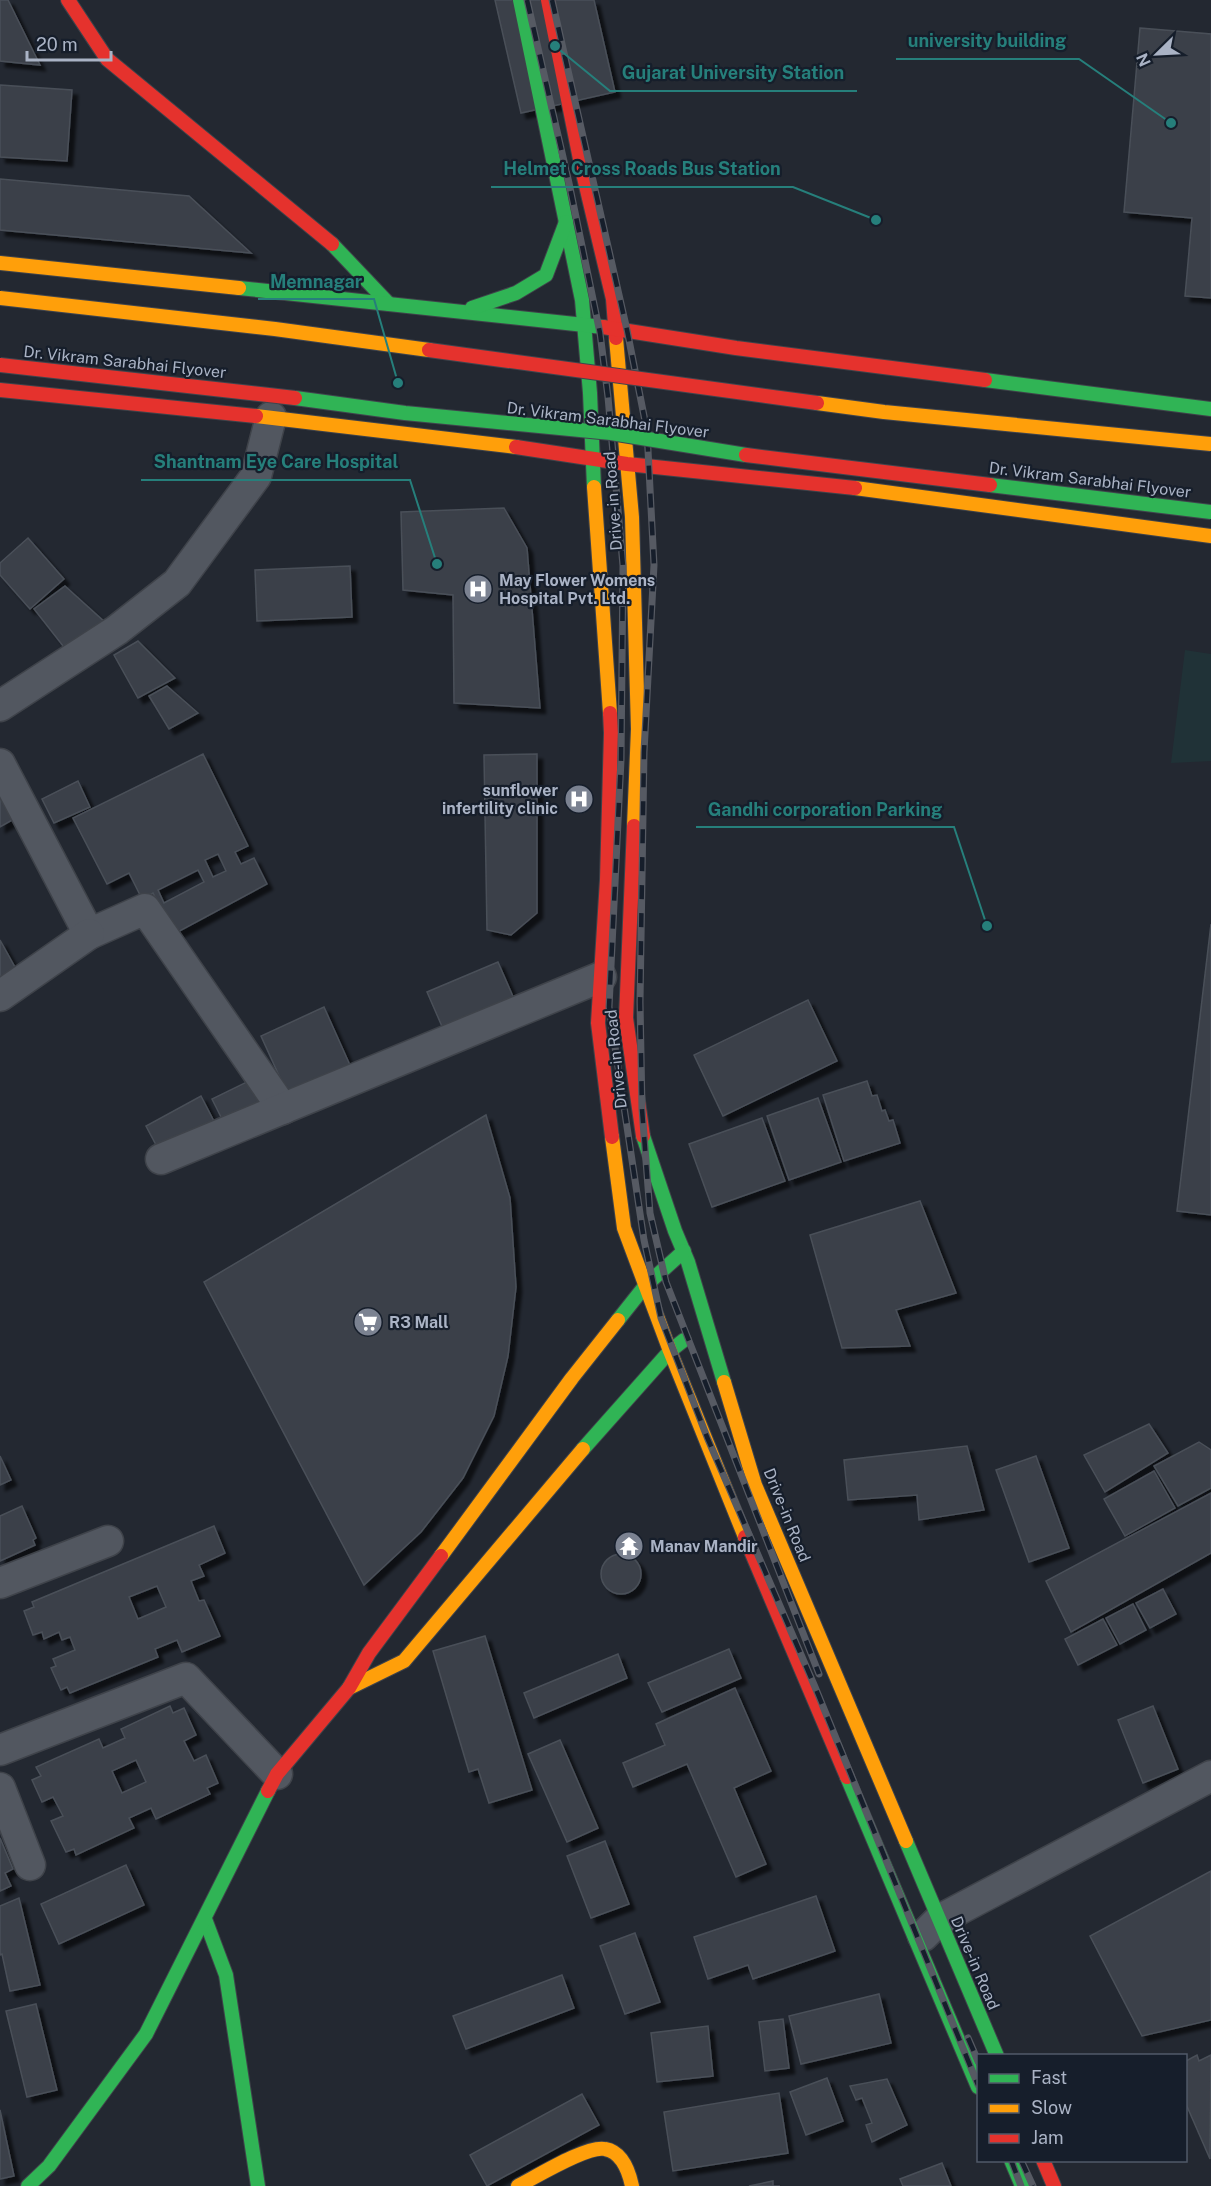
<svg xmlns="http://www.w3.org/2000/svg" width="1211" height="2186" viewBox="0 0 1211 2186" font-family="'Public Sans',sans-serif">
<defs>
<filter id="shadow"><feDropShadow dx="5.5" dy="5.5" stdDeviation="1.5" flood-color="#0009"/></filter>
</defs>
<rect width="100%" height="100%" fill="#232831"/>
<!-- green -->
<polygon fill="#203237" points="1185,650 1211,654 1211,761 1171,763"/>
<!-- building -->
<g fill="#3b3f48" stroke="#4a5059" stroke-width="1.5" fill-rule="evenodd" filter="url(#shadow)">
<polygon points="0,0 8,0 40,65 0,61"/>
<polygon points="495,0 594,0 615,92 521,113"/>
<polygon points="1140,28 1211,34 1211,298 1185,296 1192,218 1124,212"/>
<polygon points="0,85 72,90 67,161 0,157"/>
<polygon points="0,179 189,196 251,253 0,230"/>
<polygon points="504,508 527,548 540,708 454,703 453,595 403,590 401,512"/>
<polygon points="28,538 64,579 30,609 0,575 0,563"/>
<polygon points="350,566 352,617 257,621 255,570"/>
<polygon points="65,586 107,624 67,651 34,609"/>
<polygon points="138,641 175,678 138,698 114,655"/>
<polygon points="167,686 198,713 169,729 149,696"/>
<path d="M 203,754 L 248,846 L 235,852 L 241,864 L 254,858 L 267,884 L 174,934 L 153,893 L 142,899 L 129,873 L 107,884 L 73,818 ZM 218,854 L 226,871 L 213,877 L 205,860 ZM 198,870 L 204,882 L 164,903 L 158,890 Z"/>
<polygon points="537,754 537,913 511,935 487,930 484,755"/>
<polygon points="78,781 90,807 54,823 42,799"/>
<polygon points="2,798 14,819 0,827 0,799"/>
<polygon points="1211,924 1211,1215 1177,1211"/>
<polygon points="0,940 16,969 0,978"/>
<polygon points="498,962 515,1001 444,1031 427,992"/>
<polygon points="808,1000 837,1061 723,1116 694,1055"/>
<polygon points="324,1007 354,1074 291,1102 261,1036"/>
<polygon points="257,1077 272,1107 227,1129 212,1099"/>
<polygon points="867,1081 872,1096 877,1095 882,1111 885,1110 889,1121 893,1120 900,1143 844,1161 823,1095"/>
<polygon points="201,1096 219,1131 164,1160 146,1126"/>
<polygon points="818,1098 841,1162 789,1180 767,1116"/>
<polygon points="486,1115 510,1198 516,1287 508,1356 494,1416 463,1478 421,1532 364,1585 204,1282"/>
<polygon points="762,1118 785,1181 712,1207 689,1144"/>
<polygon points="920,1201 956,1293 896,1310 910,1346 842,1348 810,1235"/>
<polygon points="1149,1424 1168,1453 1105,1492 1084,1455"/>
<polygon points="1199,1442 1211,1450 1211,1488 1178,1506 1154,1466"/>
<polygon points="967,1446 984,1510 919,1520 917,1495 848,1500 844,1460"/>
<polygon points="0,1456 11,1480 0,1485"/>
<polygon points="1036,1456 1069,1548 1029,1562 996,1470"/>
<polygon points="1154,1471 1175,1508 1125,1536 1104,1499"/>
<polygon points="1211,1493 1211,1553 1071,1632 1046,1581"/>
<polygon points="22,1506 36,1538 33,1540 35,1545 0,1561 0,1516"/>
<path d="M 214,1526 L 225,1553 L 199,1565 L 204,1576 L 191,1581 L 199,1601 L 204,1600 L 220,1636 L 182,1652 L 177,1640 L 155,1649 L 158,1657 L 70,1693 L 67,1687 L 61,1690 L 51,1668 L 56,1666 L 53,1659 L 75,1650 L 70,1637 L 62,1640 L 59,1632 L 44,1639 L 42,1632 L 33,1635 L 24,1611 L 34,1607 L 32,1602 ZM 157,1586 L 166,1607 L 138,1619 L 129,1597 Z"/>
<circle cx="621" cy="1574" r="20"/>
<polygon points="1163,1589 1176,1614 1150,1628 1136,1603"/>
<polygon points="1133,1604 1146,1630 1120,1644 1106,1618"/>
<polygon points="1103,1619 1117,1645 1078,1665 1065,1639"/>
<polygon points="485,1636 532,1790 489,1803 478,1769 469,1772 433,1651"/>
<polygon points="729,1649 741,1678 662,1712 648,1683"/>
<polygon points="618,1654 627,1678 534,1718 524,1693"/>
<polygon points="735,1688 771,1771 734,1788 766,1864 736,1877 687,1764 633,1787 623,1763 665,1745 656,1724"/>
<path d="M 170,1706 L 173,1713 L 184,1708 L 196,1735 L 184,1741 L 194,1761 L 206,1755 L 218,1783 L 207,1788 L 210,1794 L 156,1819 L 151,1808 L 129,1818 L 134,1828 L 76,1855 L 74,1849 L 66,1852 L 51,1821 L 63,1816 L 53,1797 L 42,1802 L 32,1780 L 41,1776 L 36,1767 L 99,1739 L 103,1748 L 125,1738 L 121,1729 ZM 136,1760 L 146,1782 L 122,1793 L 112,1771 Z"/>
<polygon points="1153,1706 1178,1769 1143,1783 1118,1720"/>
<polygon points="560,1740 598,1828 567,1842 528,1754"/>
<polygon points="0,1838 13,1869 5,1873 11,1886 0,1891"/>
<polygon points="605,1841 629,1904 591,1918 567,1856"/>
<polygon points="126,1865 144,1905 59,1944 41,1904"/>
<polygon points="1211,1871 1211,2020 1142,2036 1090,1936"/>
<polygon points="816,1896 835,1951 753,1979 748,1965 708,1979 694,1937"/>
<polygon points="19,1898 40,1985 10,1991 2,1954 0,1955 0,1906"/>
<polygon points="635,1933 660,2002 625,2014 600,1946"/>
<polygon points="562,1975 574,2008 466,2049 453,2016"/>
<polygon points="879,1994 891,2043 801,2064 789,2016"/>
<polygon points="36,2004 57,2090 27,2097 6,2011"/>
<polygon points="783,2019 789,2068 765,2071 759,2022"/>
<polygon points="708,2026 713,2076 657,2082 651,2033"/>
<polygon points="1197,2055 1199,2061 1211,2055 1210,2159 1186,2104 1186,2061"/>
<polygon points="827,2078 843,2121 806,2135 790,2092"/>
<polygon points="887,2079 907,2125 872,2142 866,2125 872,2123 862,2098 856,2100 850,2086"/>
<polygon points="779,2093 788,2153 673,2171 664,2112"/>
<polygon points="582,2094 599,2125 487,2186 470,2155"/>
<polygon points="0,2110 14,2176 0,2179"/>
<polygon points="942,2163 951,2186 903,2186 900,2179"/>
<polygon points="773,2181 773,2186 780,2186 749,2186"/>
</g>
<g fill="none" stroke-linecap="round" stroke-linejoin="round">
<!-- street casing -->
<g stroke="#3f434a" stroke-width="33">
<g id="street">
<polyline points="0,706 117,630 177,583 256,476 271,417"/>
<polyline points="0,764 89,934 145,909 283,1109"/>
<polyline points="0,996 89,934"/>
<polyline points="161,1159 601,977"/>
<polyline points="0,1583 108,1541"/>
<polyline points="0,1750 186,1678 277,1774"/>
<polyline points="0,1788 30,1865"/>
<polyline points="923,1936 939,1920 1211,1776"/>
</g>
</g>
<!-- fast casing -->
<g stroke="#3f434a" stroke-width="16">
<g id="fast">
<polyline points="520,0 582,300 590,393 594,487"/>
<polyline points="332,244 389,304"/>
<polyline points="239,288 603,327"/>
<polyline points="472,308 516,293 546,275 566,222"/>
<polyline points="985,380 1211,409"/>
<polyline points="643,1136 675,1231 688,1262 724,1382"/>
<polyline points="618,1320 645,1286 684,1251"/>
<polyline points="583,1449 670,1351 684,1340"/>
<polyline points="847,1777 978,2087"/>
<polyline points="906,1841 997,2056"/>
<polyline points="205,1919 226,1975 258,2186"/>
<polyline points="1011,2160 1022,2186"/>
<polyline points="28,2186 49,2166 146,2034 268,1791"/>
</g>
</g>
<!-- slow casing -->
<g stroke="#3f434a" stroke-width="16">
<g id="slow">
<polyline points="0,263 239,288"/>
<polyline points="616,338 632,517 638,729 634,826"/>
<polyline points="256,416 516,447"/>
<polyline points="594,487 610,713"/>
<polyline points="855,488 1211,536"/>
<polyline points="612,1137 624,1228 670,1351 745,1537"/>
<polyline points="724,1382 755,1485 906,1841"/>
<polyline points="441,1556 572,1378 618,1320"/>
<polyline points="349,1688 404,1661 583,1449"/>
<path d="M 518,2186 C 536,2177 587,2145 605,2149 C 622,2152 629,2172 632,2186"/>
</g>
</g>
<!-- jam casing -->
<g stroke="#3f434a" stroke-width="16">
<g id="jam">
<polyline points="68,0 107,59 332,244"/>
<polyline points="548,0 582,169 613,299 616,338"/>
<polyline points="603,327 736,348 985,380"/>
<polyline points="0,390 256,416"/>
<polyline points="516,447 627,464 855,488"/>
<polyline points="610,713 611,733 607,880 598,1023 612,1137"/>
<polyline points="634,826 626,1018 643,1136"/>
<polyline points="745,1537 847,1777"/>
<polyline points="268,1791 277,1774 349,1688 369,1653 441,1556"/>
<polyline points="1043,2160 1054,2186"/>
</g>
</g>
<!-- street -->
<use href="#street" stroke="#525760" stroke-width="30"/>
<!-- fast -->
<use href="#fast" stroke="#30b455" stroke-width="14"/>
<!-- slow -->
<use href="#slow" stroke="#ff9f0a" stroke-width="14"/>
<!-- jam -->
<use href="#jam" stroke="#e5322d" stroke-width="14"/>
<!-- rail casing -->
<g stroke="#565a63" stroke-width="7">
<g id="rail">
<polyline points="527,0 569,183 600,333 608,397 623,566 621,760 609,1007 644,1240 661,1318 707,1437 815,1687 978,2085"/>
<polyline points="552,0 627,330 647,431 654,565 644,752 640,1002 642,1109 650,1213 666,1282 819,1674"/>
<polyline points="968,2038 978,2061"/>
<polyline points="1011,2160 1021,2186"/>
<polyline points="1021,2160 1033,2186"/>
</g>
</g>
<!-- rail -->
<use href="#rail" stroke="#161e2b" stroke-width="4.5" stroke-dasharray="14" stroke-linecap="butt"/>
<!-- fast-bridge casing -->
<g stroke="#40454e" stroke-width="16" stroke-linecap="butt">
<g id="fast-bridge">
<polyline points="295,398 405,413 611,433 746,455"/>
<polyline points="990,485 1211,512"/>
</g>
</g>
<!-- slow-bridge casing -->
<g stroke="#40454e" stroke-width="16" stroke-linecap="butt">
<g id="slow-bridge">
<polyline points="0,298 275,329 429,350"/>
<polyline points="817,403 884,412 1211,444"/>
</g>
</g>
<!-- jam-bridge casing -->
<g stroke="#40454e" stroke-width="16" stroke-linecap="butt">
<g id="jam-bridge">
<polyline points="429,350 817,403"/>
<polyline points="0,365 295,398"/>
<polyline points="746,455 990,485"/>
</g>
</g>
<!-- fast-bridge -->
<use href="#fast-bridge" stroke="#30b455" stroke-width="14"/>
<!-- slow-bridge -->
<use href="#slow-bridge" stroke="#ff9f0a" stroke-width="14"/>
<!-- jam-bridge -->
<use href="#jam-bridge" stroke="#e5322d" stroke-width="14"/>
</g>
<!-- icons -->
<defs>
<g id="hospital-disc" transform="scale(1.5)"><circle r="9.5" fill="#7b8291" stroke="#161e2b"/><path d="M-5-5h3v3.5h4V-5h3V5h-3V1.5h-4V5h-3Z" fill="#fff"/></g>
<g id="supermarket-disc" transform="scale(1.5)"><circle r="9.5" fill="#7b8291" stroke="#161e2b"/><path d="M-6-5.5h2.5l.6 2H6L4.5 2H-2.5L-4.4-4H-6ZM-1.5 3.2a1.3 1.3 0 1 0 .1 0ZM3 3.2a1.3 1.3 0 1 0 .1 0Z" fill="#fff"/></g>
<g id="temple-disc" transform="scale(1.5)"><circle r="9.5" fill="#7b8291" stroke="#161e2b"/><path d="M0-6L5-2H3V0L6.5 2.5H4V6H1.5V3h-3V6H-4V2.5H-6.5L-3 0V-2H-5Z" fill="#fff"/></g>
</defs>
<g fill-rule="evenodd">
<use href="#hospital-disc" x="478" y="589"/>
<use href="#hospital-disc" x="579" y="799"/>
<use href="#supermarket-disc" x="368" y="1322"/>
<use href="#temple-disc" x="629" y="1546"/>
</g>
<g text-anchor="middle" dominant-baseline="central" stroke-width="4.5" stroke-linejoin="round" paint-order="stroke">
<!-- street labels -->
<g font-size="16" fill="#aab3c5" stroke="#161e2b">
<text transform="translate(125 362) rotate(6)">Dr. Vikram Sarabhai Flyover</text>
<text transform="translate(608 420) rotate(7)">Dr. Vikram Sarabhai Flyover</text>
<text transform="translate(1090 480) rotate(7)">Dr. Vikram Sarabhai Flyover</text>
<text transform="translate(613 501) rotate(-94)">Drive-in Road</text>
<text transform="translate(616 1059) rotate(-96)">Drive-in Road</text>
<text transform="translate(787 1515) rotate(68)">Drive-in Road</text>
<text transform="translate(975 1963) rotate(67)">Drive-in Road</text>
</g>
<!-- poi labels -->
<g font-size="16" font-weight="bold" fill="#aab3c5" stroke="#161e2b" text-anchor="start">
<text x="499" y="580">May Flower Womens<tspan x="499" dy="18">Hospital Pvt. Ltd.</tspan></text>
<text x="558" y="790" text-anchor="end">sunflower<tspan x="558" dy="18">infertility clinic</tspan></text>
<text x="389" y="1322">R3 Mall</text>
<text x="650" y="1546">Manav Mandir</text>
</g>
</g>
<!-- callouts -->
<path fill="none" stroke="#267f7b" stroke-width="2" d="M1171 123L1079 59H896M555 46L610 91H857M876 220L793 187H491M398 383L374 299H258M437 564L410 480H141M987 926L954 827H696"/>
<g fill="#267f7b" stroke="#161e2b" stroke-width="2">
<circle cx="1171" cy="123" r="6"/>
<circle cx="555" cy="46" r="6"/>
<circle cx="876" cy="220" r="6"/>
<circle cx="398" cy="383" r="6"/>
<circle cx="437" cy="564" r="6"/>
<circle cx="987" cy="926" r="6"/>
</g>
<g font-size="18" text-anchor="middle" font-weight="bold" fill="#267f7b" stroke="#161e2b" stroke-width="4.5" stroke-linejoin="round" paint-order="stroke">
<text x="987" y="47">university building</text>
<text x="733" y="79">Gujarat University Station</text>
<text x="642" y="175">Helmet Cross Roads Bus Station</text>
<text x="316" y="288">Memnagar</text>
<text x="276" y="468">Shantnam Eye Care Hospital</text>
<text x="825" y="816">Gandhi corporation Parking</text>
</g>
<!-- legend -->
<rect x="977" y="2054" width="210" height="108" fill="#161e2b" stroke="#515a69" stroke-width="1.5"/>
<rect x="989" y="2074" width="30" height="9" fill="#30b455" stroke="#515a69" stroke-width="1.5"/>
<text x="1031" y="2084" font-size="18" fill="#aab3c5">Fast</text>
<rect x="989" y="2104" width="30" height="9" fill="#ff9f0a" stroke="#515a69" stroke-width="1.5"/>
<text x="1031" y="2114" font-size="18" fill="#aab3c5">Slow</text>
<rect x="989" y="2134" width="30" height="9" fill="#e5322d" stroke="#515a69" stroke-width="1.5"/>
<text x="1031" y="2144" font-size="18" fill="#aab3c5">Jam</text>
<!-- north arrow -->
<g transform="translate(1157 54) rotate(246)" stroke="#161e2b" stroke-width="4.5" paint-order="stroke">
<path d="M0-4.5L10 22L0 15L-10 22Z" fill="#aab3c5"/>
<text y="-9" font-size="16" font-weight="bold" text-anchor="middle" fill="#aab3c5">N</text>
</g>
<!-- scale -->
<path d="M27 51v9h84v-9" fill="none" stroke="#aab3c5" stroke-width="3"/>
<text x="36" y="51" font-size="18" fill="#aab3c5" stroke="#161e2b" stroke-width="4.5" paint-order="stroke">20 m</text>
</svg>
